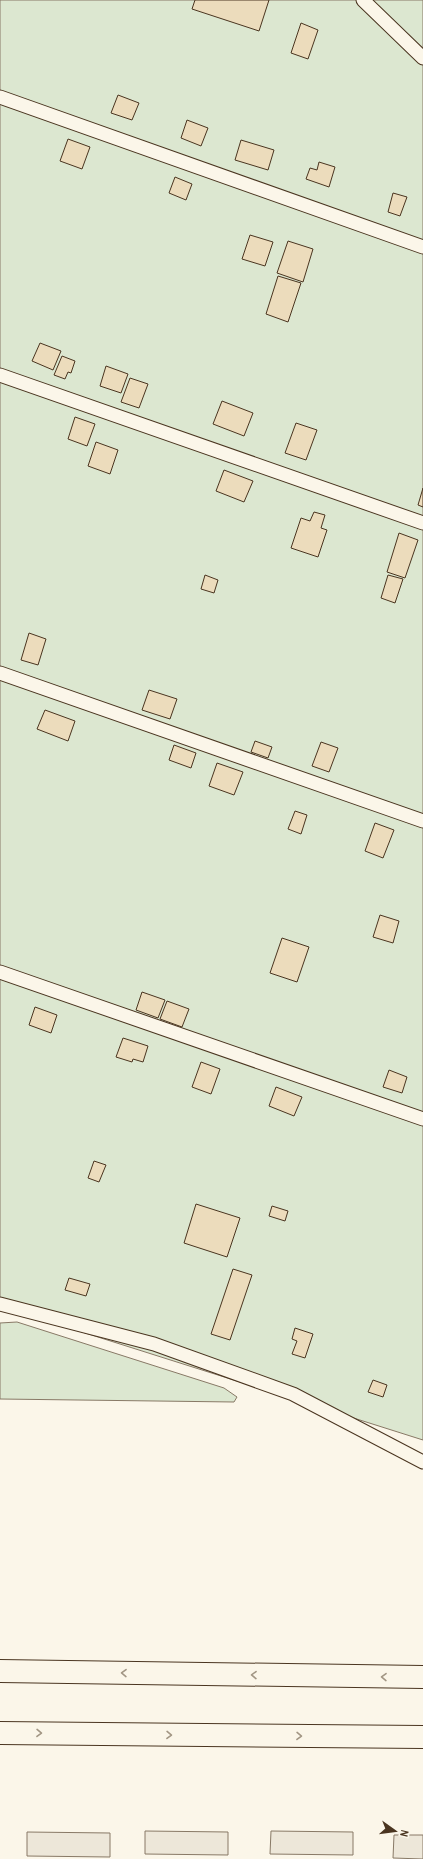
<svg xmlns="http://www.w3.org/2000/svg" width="423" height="1859" viewBox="0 0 423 1859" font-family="'Archivo Narrow',sans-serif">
<rect width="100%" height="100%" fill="#fbf6e9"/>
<!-- green -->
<g fill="#dce7d0" stroke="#887966">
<polygon points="0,0 423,0 423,1440 0,1306"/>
<polygon points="17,1322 224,1388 237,1397 234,1402 0,1399 0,1323"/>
</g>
<!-- parking -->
<g fill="#ede7d9" stroke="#887966">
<polygon points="145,1831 228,1832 228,1855 145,1854"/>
<polygon points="271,1831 353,1832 353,1855 270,1854"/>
<polygon points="27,1832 110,1833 110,1857 27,1856"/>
<polygon points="394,1835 423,1835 423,1859 393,1858"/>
</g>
<!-- building -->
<g fill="#ecdcbc" stroke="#4a3520">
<polygon points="195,0 269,0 259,31 192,9"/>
<polygon points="301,23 318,30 308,59 291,53"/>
<polygon points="118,95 139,103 132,120 111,113"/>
<polygon points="187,120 208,128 201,146 181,138"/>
<polygon points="68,139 90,147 82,169 60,161"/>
<polygon points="241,140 274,150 268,170 235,160"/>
<polygon points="319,162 335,167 329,187 306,179 310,168 317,170"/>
<polygon points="175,177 192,184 186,200 169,193"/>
<polygon points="393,193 407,197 400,216 388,212"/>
<polygon points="250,235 273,242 265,266 242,259"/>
<polygon points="288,241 313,249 303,282 277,273"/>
<polygon points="278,276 301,283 288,322 266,314"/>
<polygon points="40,343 61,351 53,370 32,361"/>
<polygon points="62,356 75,361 71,373 68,372 65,379 54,375"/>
<polygon points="106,366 128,374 121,393 100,386"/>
<polygon points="130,378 148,384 139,408 121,402"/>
<polygon points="222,401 253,413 244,436 213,424"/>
<polygon points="75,417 95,424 87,446 68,439"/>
<polygon points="296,423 317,430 306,460 285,453"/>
<polygon points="96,442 118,450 110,474 88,466"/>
<polygon points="224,470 253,481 244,502 216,491"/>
<polygon points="423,488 423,507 418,505"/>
<polygon points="314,512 325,515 321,528 327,530 318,557 291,548 301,518 310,521"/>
<polygon points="399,533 418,540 405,578 387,572"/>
<polygon points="205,575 218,580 214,593 201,589"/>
<polygon points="388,575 403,579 395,603 381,598"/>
<polygon points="29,633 46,639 38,665 21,660"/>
<polygon points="149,690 177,699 170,719 142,710"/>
<polygon points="45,710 75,721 68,741 37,729"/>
<polygon points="255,741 272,747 268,758 251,752"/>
<polygon points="321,742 338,748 329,772 312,766"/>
<polygon points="174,745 196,753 191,768 169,760"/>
<polygon points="217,763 243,772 234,795 209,786"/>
<polygon points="295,811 307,815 301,834 288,829"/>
<polygon points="375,823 394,830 383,858 365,851"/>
<polygon points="380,915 399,921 393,943 373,937"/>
<polygon points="282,938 309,947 297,982 270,973"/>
<polygon points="142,992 165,1000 158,1018 136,1010"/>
<polygon points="167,1001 189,1009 182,1027 160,1019"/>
<polygon points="35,1007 57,1015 51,1033 29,1025"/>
<polygon points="123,1038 148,1046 143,1062 133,1059 132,1062 116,1057"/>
<polygon points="201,1062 220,1069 211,1094 192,1087"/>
<polygon points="389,1070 407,1077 402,1093 383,1087"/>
<polygon points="276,1087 302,1097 294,1116 269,1106"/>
<polygon points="94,1161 106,1165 99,1182 88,1178"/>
<polygon points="196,1204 240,1218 227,1257 184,1243"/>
<polygon points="272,1206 288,1211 285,1221 269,1216"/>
<polygon points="233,1269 252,1275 230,1340 211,1334"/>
<polygon points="69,1278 90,1284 86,1296 65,1290"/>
<polygon points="295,1328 313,1334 305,1358 292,1354 297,1341 292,1339"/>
<polygon points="373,1380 387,1385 383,1397 368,1392"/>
</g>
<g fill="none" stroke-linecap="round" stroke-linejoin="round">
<!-- lane casing -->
<g stroke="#4a3520" stroke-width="15">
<g id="lane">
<polyline points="363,0 423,58"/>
<polyline points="0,97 423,247"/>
<polyline points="0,375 423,523"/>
<polyline points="0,673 423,821"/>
<polyline points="0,972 423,1119"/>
<polyline points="0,1304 154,1344 293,1394 423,1462"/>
</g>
</g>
<!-- highway casing -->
<g stroke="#4a3520" stroke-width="24">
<g id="highway">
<polyline points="0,1671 423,1677"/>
<polyline points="0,1733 423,1737"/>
</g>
</g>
<!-- lane -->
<use href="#lane" stroke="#fbf6e9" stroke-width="13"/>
<!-- highway -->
<use href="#highway" stroke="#fbf6e9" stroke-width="22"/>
</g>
<!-- one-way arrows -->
<defs><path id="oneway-chevron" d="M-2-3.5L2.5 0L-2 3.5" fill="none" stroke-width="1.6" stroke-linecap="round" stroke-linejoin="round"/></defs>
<g stroke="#a29684">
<use href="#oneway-chevron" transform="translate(124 1673) rotate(-179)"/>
<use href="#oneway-chevron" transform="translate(254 1675) rotate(-179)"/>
<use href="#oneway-chevron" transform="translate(384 1677) rotate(-179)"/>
<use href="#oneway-chevron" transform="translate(39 1733) rotate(1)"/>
<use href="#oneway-chevron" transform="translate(169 1735) rotate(1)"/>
<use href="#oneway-chevron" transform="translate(299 1736) rotate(1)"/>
</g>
<!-- north arrow -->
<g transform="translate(395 1831) rotate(104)" stroke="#fbf6e9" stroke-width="3" paint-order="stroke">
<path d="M0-3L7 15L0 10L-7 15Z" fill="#4a3520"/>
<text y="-6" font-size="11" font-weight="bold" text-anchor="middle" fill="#4a3520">N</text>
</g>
</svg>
